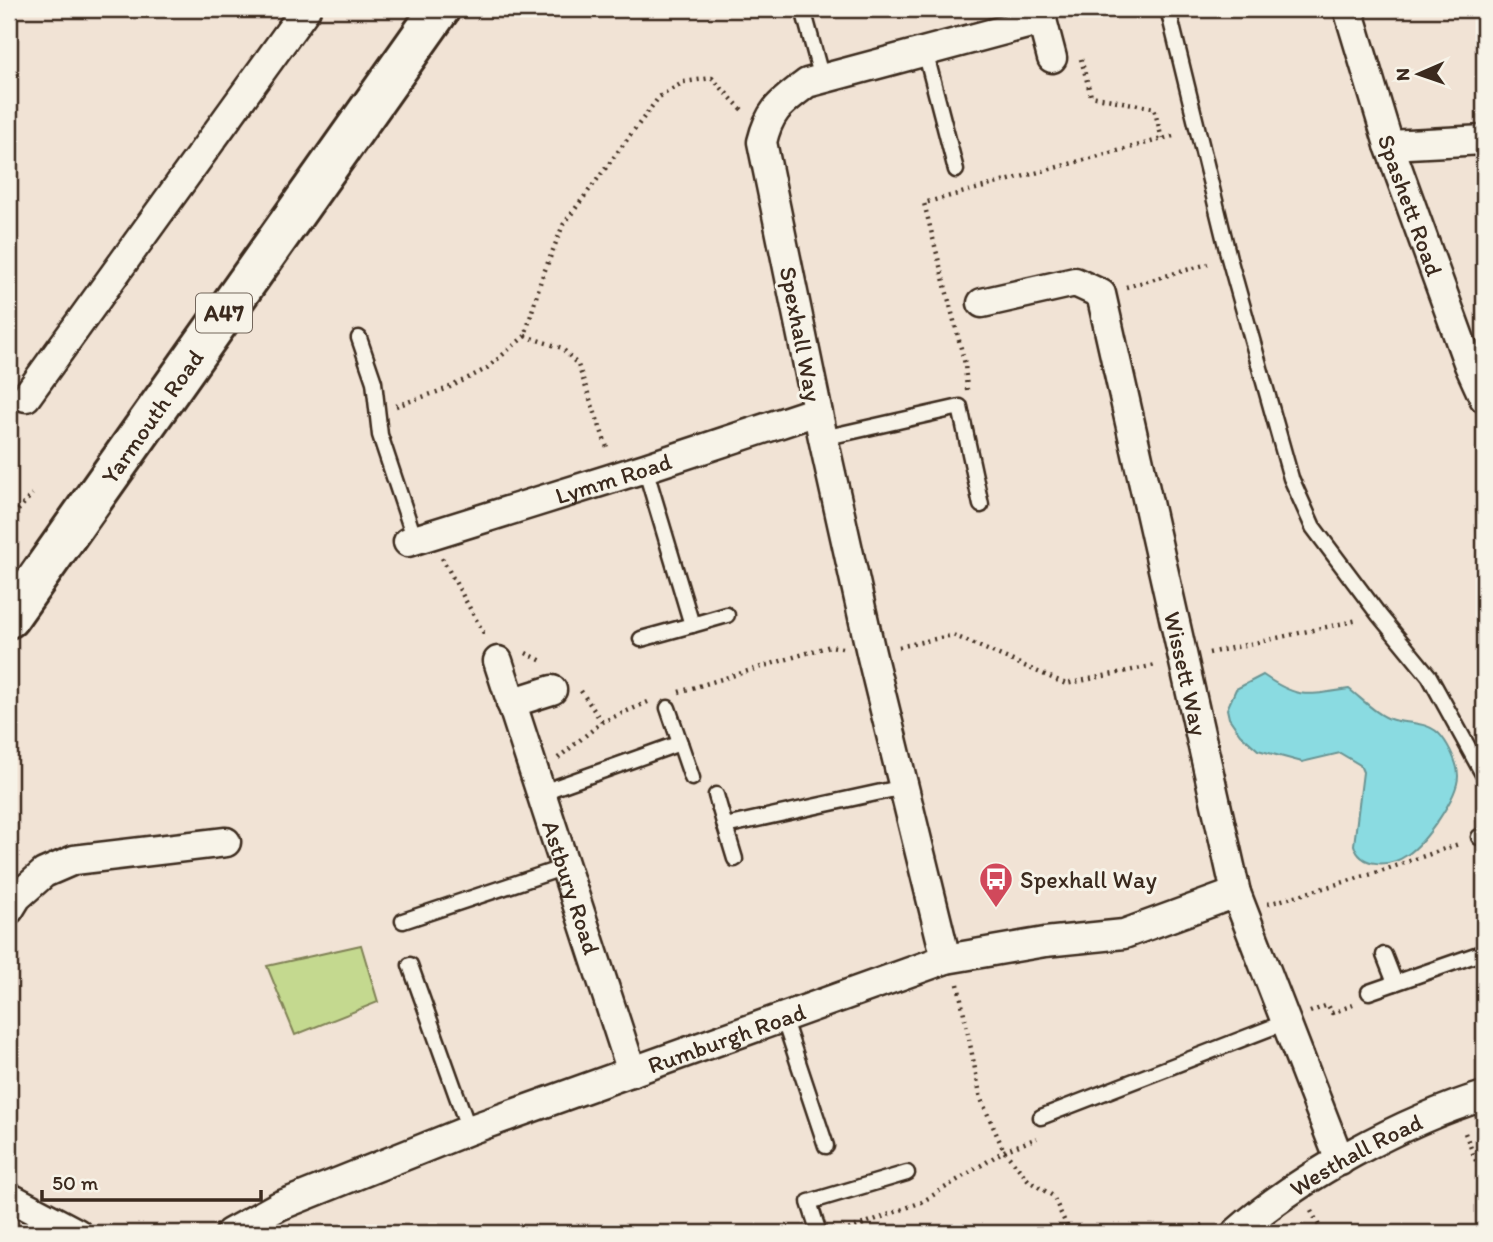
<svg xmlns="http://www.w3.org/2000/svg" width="1493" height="1242" viewBox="0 0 1493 1242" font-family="Itim,sans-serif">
<rect width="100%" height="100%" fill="#f1e3d5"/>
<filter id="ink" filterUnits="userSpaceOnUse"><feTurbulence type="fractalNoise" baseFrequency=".0143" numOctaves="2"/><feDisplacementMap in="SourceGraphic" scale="14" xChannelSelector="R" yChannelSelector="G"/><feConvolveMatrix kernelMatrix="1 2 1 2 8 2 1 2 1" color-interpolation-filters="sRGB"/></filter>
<g filter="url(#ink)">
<!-- green -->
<polygon fill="#c4d98f" stroke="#808256" stroke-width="2" points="361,945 378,1002 295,1035 267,966"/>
<!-- water -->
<path fill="#8adbe1" stroke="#6a9493" stroke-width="2" d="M 1263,675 C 1299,700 1308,695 1349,689 C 1362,699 1378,716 1393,720 C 1409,724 1430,721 1442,737 C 1449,746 1458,764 1458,776 C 1458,797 1425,843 1407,855 C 1390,867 1360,868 1354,845 L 1363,772 L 1360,765 L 1340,753 L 1302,762 L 1258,750 L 1240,734 L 1229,718 L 1227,709 L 1236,689 Z"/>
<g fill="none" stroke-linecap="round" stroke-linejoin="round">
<!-- lane casing -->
<g stroke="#3b2a1e" stroke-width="19">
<g id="lane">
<polyline points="803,9 822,79"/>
<polyline points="1168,9 1229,258 1291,478 1313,527 1379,615 1429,676 1484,776"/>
<polyline points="925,51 956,170"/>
<polyline points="359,338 374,382 380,435 415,540"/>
<polyline points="823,438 960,407 981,505"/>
<polyline points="692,625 727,615"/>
<polyline points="641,639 692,625 645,468"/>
<polyline points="680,743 692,778"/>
<polyline points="540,793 680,743 668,708"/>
<polyline points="716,795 725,826 904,787"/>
<polyline points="725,826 735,859"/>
<polyline points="1479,837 1484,835"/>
<polyline points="403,921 565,867"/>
<polyline points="1384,955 1395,983"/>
<polyline points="410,965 469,1130"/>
<polyline points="1369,992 1484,952"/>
<polyline points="783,1017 826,1146"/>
<polyline points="1041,1117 1286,1022"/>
<polyline points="819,1233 809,1202 907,1173"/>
</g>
</g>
<!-- street casing -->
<g stroke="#3b2a1e" stroke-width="33">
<g id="street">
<path id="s1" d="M 1348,9 L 1389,145 L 1469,365 L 1484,398"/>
<polyline points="1042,20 1052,58"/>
<polyline points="1389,145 1484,140"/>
<path id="s2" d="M 982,303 L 1075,282 L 1101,294 L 1236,893 L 1340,1161"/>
<polyline points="26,397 306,9"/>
<path id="s3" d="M 408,542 L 645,468 L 817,411"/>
<path id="s4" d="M 498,661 L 632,1072"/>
<polyline points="511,703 552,690"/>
<polyline points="9,910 17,897 44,873 74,860 226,842"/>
<path d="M 946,959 L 871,653 L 823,438 L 762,142 C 770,109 781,103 807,83 L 1042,20 L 1038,9"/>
<polyline points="9,1197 77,1233"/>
<path id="s5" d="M 230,1233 L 279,1206 L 469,1130 L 946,959 L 1045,942 L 1124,934 L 1236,893"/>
<path id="s6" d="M 1236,1233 C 1298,1177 1405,1120 1484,1096"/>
</g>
</g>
<!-- highway casing -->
<g stroke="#3b2a1e" stroke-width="44">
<g id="highway">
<path id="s7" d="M 9,618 L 440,9"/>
</g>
</g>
<!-- path -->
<g stroke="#3b2a1e" stroke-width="4.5" stroke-dasharray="2 5" stroke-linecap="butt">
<polyline points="1081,59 1091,96 1154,108 1162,139"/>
<polyline points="1126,287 1208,264"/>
<polyline points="525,336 562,348 578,365 608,450"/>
<polyline points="967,390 965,364 924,203 1177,135"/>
<polyline points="396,406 446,389 486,369 525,336 541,280 563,225 659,97 684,82 712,78 744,112"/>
<polyline points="9,521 32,494"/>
<polyline points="442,558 483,632 487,634"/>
<polyline points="899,647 953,635 1066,684 1156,665"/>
<polyline points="526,653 544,662"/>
<polyline points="1209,653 1358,620"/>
<polyline points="581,691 602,722"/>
<polyline points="679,692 830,646 842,648"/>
<polyline points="558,758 602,722 648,702"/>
<polyline points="1268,904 1372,874 1459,844"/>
<polyline points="958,984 981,1099 1004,1151 1029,1181 1053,1196 1070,1233"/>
<polyline points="1310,1012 1328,1005 1332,1013 1353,1005"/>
<polyline points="1465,1133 1484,1181"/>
<polyline points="1311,1211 1323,1233"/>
<polyline points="842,1232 922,1202 1004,1151 1037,1138"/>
<polyline points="1182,1233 1208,1223"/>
</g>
<!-- lane -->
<use href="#lane" stroke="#f7f3e8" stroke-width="14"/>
<!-- street -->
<use href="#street" stroke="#f7f3e8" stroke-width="28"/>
<!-- highway -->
<use href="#highway" stroke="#f7f3e8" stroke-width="38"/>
</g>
</g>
<!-- icons -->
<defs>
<g id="bus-pin" transform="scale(1.75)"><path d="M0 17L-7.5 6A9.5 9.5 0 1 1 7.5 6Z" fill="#d1495b" stroke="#f7f3e8"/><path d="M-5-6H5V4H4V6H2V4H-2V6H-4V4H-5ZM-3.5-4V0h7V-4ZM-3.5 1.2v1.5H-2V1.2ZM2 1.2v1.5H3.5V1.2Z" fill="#fff"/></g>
</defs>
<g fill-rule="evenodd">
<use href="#bus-pin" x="996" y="879"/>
</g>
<g text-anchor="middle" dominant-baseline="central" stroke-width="6" stroke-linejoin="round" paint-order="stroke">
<!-- shield labels -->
<rect fill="#f7f3e8" stroke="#73665b" stroke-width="2" x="196" y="293.5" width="56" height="39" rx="5"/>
<g font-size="23" font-weight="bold" fill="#3b2a1e">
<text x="224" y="313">A47</text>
</g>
<!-- street labels -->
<g font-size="24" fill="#3b2a1e" stroke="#f7f3e8">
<text stroke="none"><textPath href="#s1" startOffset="206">Spashett Road</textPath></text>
<text transform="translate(801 334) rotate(79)">Spexhall Way</text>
<text stroke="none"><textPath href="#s7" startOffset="247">Yarmouth Road</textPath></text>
<text stroke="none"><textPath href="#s3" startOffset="215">Lymm Road</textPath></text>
<text stroke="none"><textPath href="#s2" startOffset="513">Wissett Way</textPath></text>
<text stroke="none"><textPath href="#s4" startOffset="238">Astbury Road</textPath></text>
<text stroke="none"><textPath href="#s5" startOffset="534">Rumburgh Road</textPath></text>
<text stroke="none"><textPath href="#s6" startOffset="144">Westhall Road</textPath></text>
</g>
<!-- poi labels -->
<g font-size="24" fill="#3b2a1e" stroke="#f7f3e8" text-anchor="start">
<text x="1020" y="879">Spexhall Way</text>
</g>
</g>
<!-- margin -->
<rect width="1493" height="1242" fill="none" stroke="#f7f3e8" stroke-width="35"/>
<rect x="18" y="18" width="1458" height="1207" fill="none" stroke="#3b2a1e" stroke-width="2.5" filter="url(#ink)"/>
<!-- north arrow -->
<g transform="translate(1419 74) rotate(268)" stroke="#f7f3e8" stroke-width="5" paint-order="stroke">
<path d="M0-5L12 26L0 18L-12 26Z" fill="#3b2a1e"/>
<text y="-10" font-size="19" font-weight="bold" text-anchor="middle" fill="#3b2a1e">N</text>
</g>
<!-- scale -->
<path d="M42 1190v10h219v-10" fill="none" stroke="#3b2a1e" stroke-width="3.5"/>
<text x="52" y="1190" font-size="21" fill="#3b2a1e" stroke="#f7f3e8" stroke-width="5" paint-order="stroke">50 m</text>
</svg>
